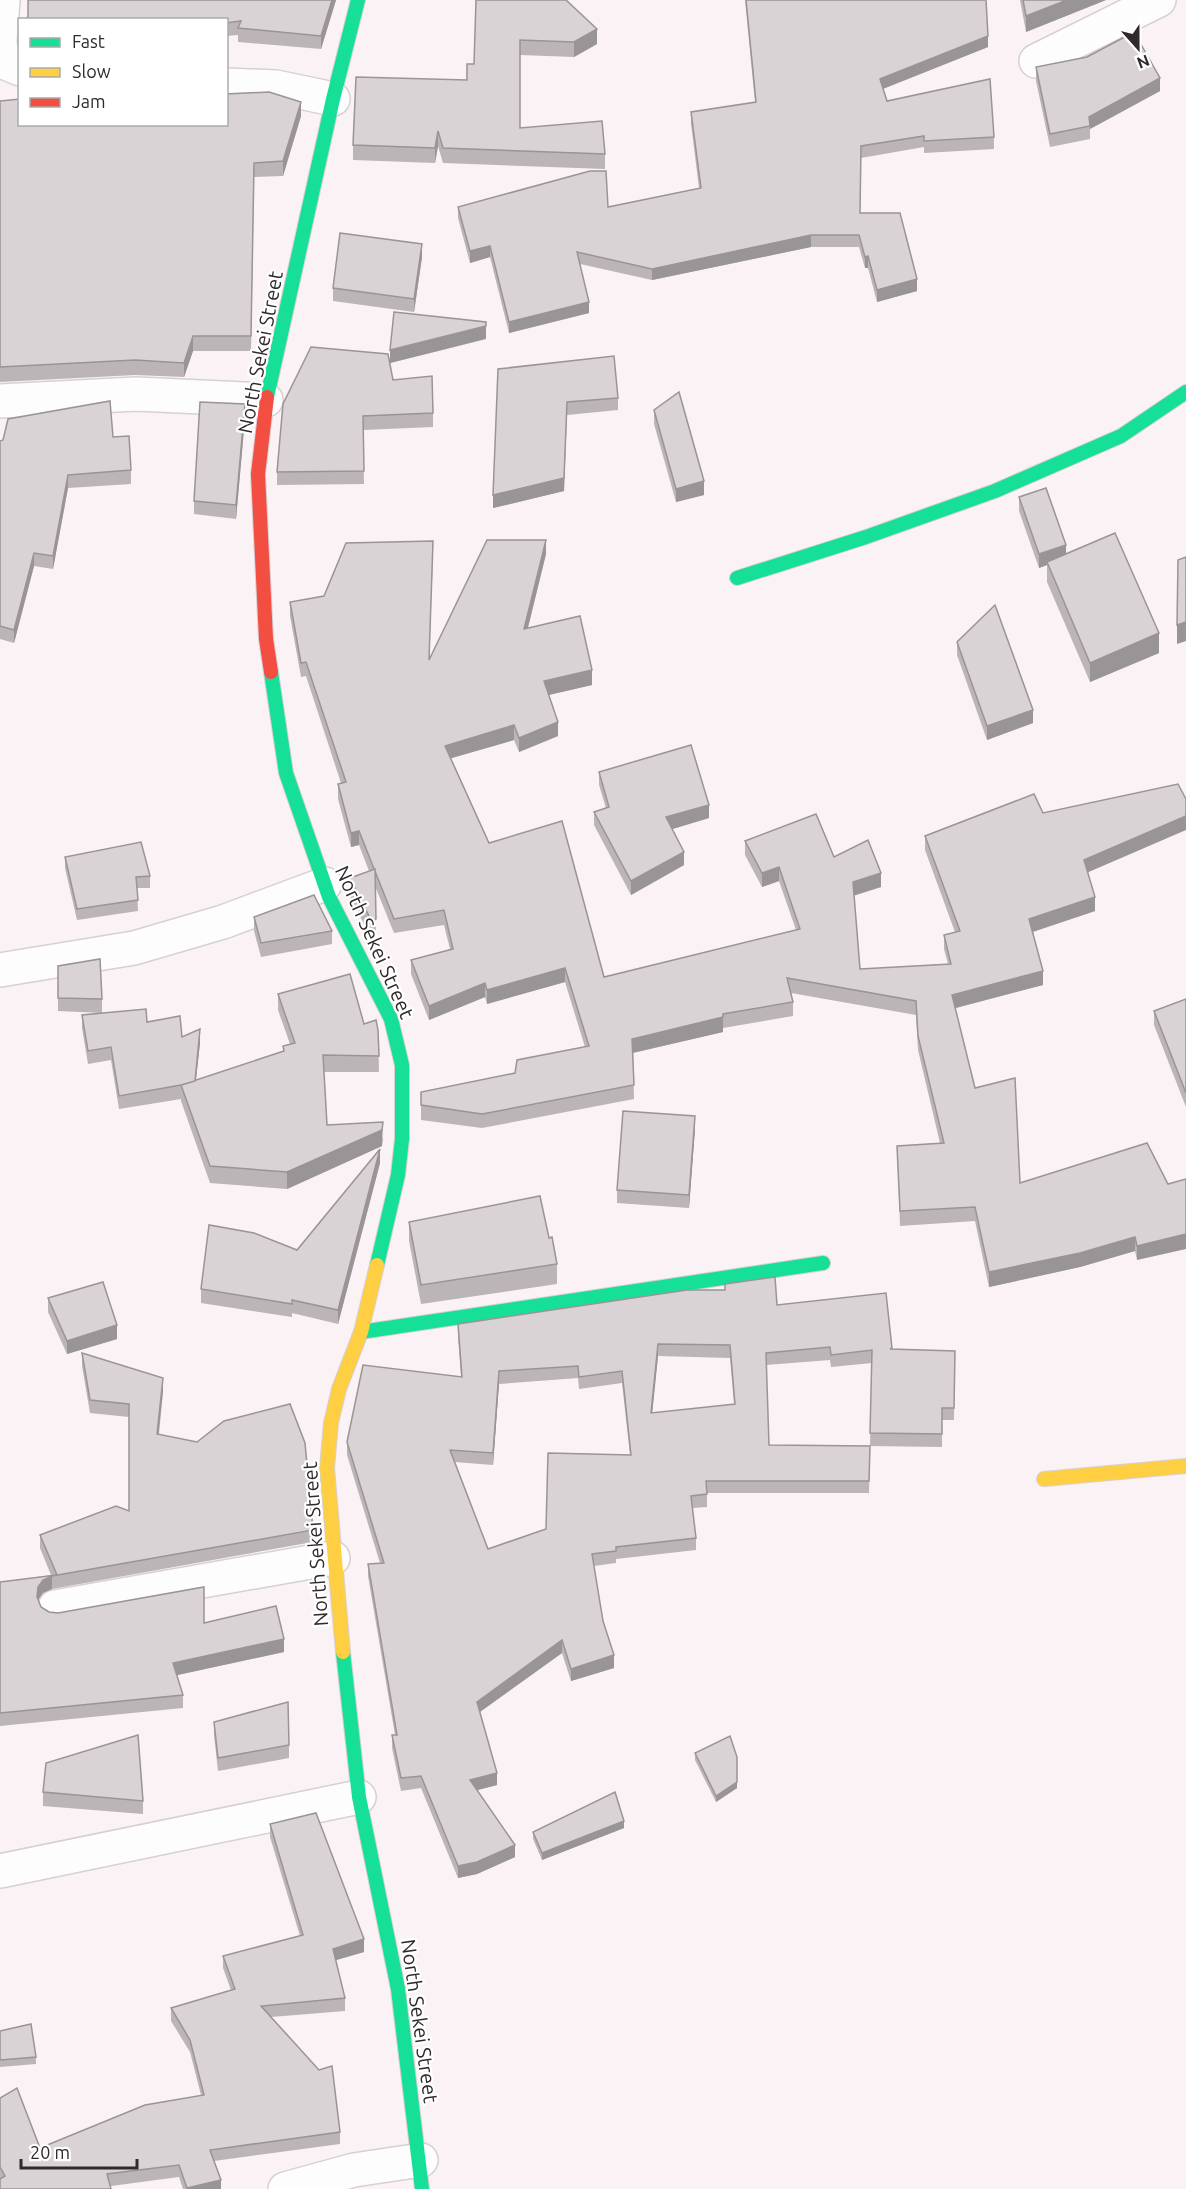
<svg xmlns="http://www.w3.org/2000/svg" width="1186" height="2189" viewBox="0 0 1186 2189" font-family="Ubuntu,sans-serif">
<rect width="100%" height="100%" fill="#faf2f4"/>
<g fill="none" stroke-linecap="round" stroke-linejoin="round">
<!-- street casing -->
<g stroke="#d7d0d2" stroke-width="36">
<g id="street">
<polyline points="0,41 3,0"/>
<polyline points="0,46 8,64 20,69"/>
<polyline points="1036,61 1159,0"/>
<polyline points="226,85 276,87 333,99"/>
<polyline points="0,401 136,394 266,400"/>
<polyline points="0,970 134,948 223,922 325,884"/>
<polyline points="55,1607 333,1558"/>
<polyline points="0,1871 359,1797"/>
<polyline points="285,2189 354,2170 421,2160"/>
</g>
</g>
<!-- fast casing -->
<g stroke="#d7d0d2" stroke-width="16">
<g id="fast">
<polyline points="267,397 333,99 358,0"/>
<polyline points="737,578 866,537 995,491 1121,436 1186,392"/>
<polyline points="271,672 286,773 329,897 391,1019 402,1065 402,1139 398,1175 377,1265"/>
<polyline points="361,1332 823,1263"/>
<polyline points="343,1652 359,1797 398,1989 422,2189"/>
</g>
</g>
<!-- slow casing -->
<g stroke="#d7d0d2" stroke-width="16">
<g id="slow">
<polyline points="1044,1479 1186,1466"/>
<polyline points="343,1652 327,1468 331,1423 339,1389 361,1332 377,1265"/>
</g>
</g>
<!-- jam casing -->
<g stroke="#d7d0d2" stroke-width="16">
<polyline id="jam" points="267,397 258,474 266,639 271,672"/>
</g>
<!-- street -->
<use href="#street" stroke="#fefdfd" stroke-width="33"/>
<!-- fast -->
<use href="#fast" stroke="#16e098" stroke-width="14"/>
<!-- slow -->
<use href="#slow" stroke="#ffcf43" stroke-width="14"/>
<!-- jam -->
<use href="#jam" stroke="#f24e42" stroke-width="14"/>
</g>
<!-- wall -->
<g fill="#bbb5b7" fill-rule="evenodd">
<polygon points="28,0 336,0 321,49 238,42 238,35 226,36 226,20 28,16"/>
<polygon points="476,0 597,44 574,57 520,55 520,128 605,154 605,169 443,163 438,146 435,163 353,160 353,145 467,80 474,64"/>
<polygon points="745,0 988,47 883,89 887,101 994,137 994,149 924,153 924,147 861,158 860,213 917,291 877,302 868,268 865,268 859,247 811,247 652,280 580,264 589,313 509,333 490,257 470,263 458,218 458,207 608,207 699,188 691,124 691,112 755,102"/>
<polygon points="1020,0 1106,0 1026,32"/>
<polygon points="1036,67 1160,91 1090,129 1090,139 1050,147 1036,81"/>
<polygon points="0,101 20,124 301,116 283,176 254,177 251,351 193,351 184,377 135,375 0,382"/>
<polygon points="422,257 414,312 333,301 333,288"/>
<polygon points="486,339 390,363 393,380 433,413 433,427 363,430 364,484 277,485 277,472 390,362"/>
<polygon points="498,369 618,398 618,410 567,415 564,491 493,508"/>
<polygon points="654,410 704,495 676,502 654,424"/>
<polygon points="245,418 236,519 194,514 194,501"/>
<polygon points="113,437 131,470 131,484 68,488 53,569 34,566 14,643 0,639 0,441"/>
<polygon points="1019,497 1066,554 1159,653 1090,682 1047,582 1047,565 1039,568 1019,511"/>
<polygon points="546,554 528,628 592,685 549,695 558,736 519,752 514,740 451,758 489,843 604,977 796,930 779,881 762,887 745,855 745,841 834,857 881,887 854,895 860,969 948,964 944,949 944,935 955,932 925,850 925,836 1043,813 1088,873 1095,911 1033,932 1043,985 955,1008 975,1088 1020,1183 1147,1143 1137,1260 1135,1251 1080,1267 989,1287 975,1221 900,1226 897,1146 940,1143 918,1050 916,1015 791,993 793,1002 793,1016 723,1028 723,1032 633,1053 634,1099 482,1128 421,1120 421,1092 515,1073 585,1047 565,982 487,1004 485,997 429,1020 411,974 411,960 450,949 444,925 394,933 375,886 376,937 371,938 350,896 350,878 369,871 359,845 351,847 338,799 338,784 341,783 306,676 301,677 290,616 290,602 324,596 433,556 429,659"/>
<polygon points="957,642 1033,723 987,740 957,655"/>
<polygon points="599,772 709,818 672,829 684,865 631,895 594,825 594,812 606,808 599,785"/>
<polygon points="65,857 150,876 150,888 137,888 138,911 77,920 65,868"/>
<polygon points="254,917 332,931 332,944 261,957 254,931"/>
<polygon points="58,966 102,999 102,1013 58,1011"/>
<polygon points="278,994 364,1024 378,1030 379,1072 324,1072 327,1125 383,1138 382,1146 287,1189 210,1183 181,1101 181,1099 119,1109 111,1060 88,1064 82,1028 82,1015 147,1022 182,1037 200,1043 196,1080 283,1052 283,1046 290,1044 278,1010"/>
<polygon points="1186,999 1186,1107 1154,1025 1154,1011"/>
<polygon points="695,1129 689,1208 617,1203 617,1190"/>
<polygon points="380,1163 338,1324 292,1313 292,1317 201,1303 201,1289 297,1250"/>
<polygon points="409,1222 557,1264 557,1284 421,1304 409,1241"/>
<polygon points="48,1298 117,1339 67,1354 48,1312"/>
<path d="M 777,1305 L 892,1349 L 955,1351 L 954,1420 L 942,1420 L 942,1447 L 870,1446 L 872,1363 L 831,1367 L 830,1360 L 766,1365 L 769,1445 L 870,1446 L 869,1493 L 707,1493 L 707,1507 L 692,1508 L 696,1538 L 696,1550 L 616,1559 L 616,1563 L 594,1566 L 603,1621 L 614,1668 L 571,1681 L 562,1653 L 480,1712 L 497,1785 L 477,1790 L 515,1857 L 477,1874 L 458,1878 L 421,1788 L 401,1791 L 392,1748 L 392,1735 L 395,1735 L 368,1576 L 368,1564 L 380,1563 L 347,1455 L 347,1442 L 461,1377 L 458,1337 L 458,1324 ZM 658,1356 L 730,1358 L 734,1404 L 652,1413 ZM 578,1378 L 579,1389 L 622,1383 L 630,1455 L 546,1529 L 488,1549 L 455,1462 L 493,1465 L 499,1384 Z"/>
<polygon points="82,1353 163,1391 159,1434 313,1530 313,1542 52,1589 43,1593 38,1600 41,1607 49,1612 204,1623 284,1652 177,1675 183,1695 183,1708 0,1726 0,1582 51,1575 40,1548 40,1535 129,1511 129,1417 90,1413 82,1366"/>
<polygon points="214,1722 289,1745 289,1758 218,1771 214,1735"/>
<polygon points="695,1753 737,1757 737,1788 716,1802 695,1760"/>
<polygon points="43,1792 143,1801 143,1814 43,1806"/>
<polygon points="270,1824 364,1952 336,1960 345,1998 345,2011 271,2017 340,2132 340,2144 214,2161 221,2189 183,2189 179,2177 111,2186 0,2189 0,2098 40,2148 201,2095 190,2052 171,2021 171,2008 231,1990 223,1968 223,1956 300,1936 270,1837"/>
<polygon points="624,1828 542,1860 533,1839 533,1832"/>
<polygon points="0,2031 36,2057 36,2064 0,2067"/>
</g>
<!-- shaded-wall -->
<g fill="#999495">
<polygon points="332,0 336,0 321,49 321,36"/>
<polygon points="1067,0 1106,0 1026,32 1026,16"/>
<polygon points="597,29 597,44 574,57 574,42"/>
<polygon points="988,36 988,47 880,90 880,79"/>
<polygon points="1160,78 1160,91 1090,129 1089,117"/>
<polygon points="301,102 301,116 283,176 283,161"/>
<polygon points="438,131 438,146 435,163 435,148"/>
<polygon points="811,235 811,247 652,280 652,269"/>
<polygon points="422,244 422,257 414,312 414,299"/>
<polygon points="490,246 490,257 470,263 470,251"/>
<polygon points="868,256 868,268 865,268 865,257"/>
<polygon points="917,279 917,291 877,302 877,290"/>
<polygon points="589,302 589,313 509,333 509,322"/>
<polygon points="486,326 486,339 390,363 390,350"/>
<polygon points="193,336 193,351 184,377 184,363"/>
<polygon points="567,402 564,491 493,508 493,495"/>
<polygon points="245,404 245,418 236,519 236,505"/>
<polygon points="68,475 68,488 53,569 53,556"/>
<polygon points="704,481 704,495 676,502 676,489"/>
<polygon points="546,540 546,554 524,643 524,629"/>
<polygon points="1066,545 1066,559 1047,562 1047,565 1039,568 1039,554"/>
<polygon points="34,553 34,566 14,643 14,630"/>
<polygon points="1186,622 1186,641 1177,644 1177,625"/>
<polygon points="1159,633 1159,653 1090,682 1090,663"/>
<polygon points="592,670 592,685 544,696 544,681"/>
<polygon points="1033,710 1033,723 987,740 987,726"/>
<polygon points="558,722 558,736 519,752 519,738"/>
<polygon points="514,725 514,740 445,760 445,746"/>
<polygon points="709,805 709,818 666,831 666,817"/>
<polygon points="1186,816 1186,830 1084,874 1084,860"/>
<polygon points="359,831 359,845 351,847 351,833"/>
<polygon points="684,852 684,865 631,895 631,881"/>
<polygon points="779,867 779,881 762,887 762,873"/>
<polygon points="881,873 881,887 853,896 853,882"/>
<polygon points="1095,897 1095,911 1029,933 1029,919"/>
<polygon points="565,968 565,982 487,1004 487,990"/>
<polygon points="1043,971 1043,985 952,1009 952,995"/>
<polygon points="485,983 485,997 429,1020 429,1006"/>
<polygon points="723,1017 723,1032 632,1053 632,1039"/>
<polygon points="200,1029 200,1043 194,1096 194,1083"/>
<polygon points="695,1116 695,1129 689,1208 689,1195"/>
<polygon points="383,1122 382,1146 287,1189 287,1172"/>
<polygon points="380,1149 380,1163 338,1324 338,1310"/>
<polygon points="1186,1234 1186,1249 1137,1260 1137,1246"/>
<polygon points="1135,1237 1135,1251 1080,1267 989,1287 989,1272"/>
<polygon points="117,1325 117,1339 67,1354 67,1341"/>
<polygon points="658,1344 658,1356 651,1425 651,1413"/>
<polygon points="499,1371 499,1384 493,1465 493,1453"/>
<polygon points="163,1378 163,1391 157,1447 157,1434"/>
<polygon points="52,1576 52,1589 43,1593 38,1600 37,1597 38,1587 43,1580"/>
<polygon points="284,1639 284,1652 173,1676 173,1663"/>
<polygon points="562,1640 562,1653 477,1714 477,1702"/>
<polygon points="614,1655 614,1668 571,1681 571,1669"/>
<polygon points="497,1773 497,1785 470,1792 470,1780"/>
<polygon points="737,1782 737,1788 716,1802 716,1796"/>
<polygon points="624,1821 624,1828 542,1860 542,1853"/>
<polygon points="515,1845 515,1857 477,1874 458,1878 458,1866"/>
<polygon points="364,1939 364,1952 333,1961 333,1949"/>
<polygon points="221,2180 221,2189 187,2189 187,2188"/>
</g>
<!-- building -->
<g fill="#dad3d5" stroke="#999495" stroke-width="1.5" fill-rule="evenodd">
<polygon points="28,0 332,0 321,36 238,28 241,21 226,23 226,20 26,20 28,16"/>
<polygon points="476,0 566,0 597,29 574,42 520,40 520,128 602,121 605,154 443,148 438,131 435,148 353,145 356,77 467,80 467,64 474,64"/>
<polygon points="746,0 986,0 988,36 880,79 887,101 990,79 994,137 924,141 924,136 861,146 860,213 900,213 917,279 877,290 868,256 865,257 859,235 811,235 652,269 577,252 589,302 509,322 490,246 470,251 458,207 590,171 606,171 608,207 701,188 691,112 756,102"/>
<polygon points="1023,0 1067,0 1026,16"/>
<polygon points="1134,32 1160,78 1089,117 1090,126 1050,134 1036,67 1087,57"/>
<polygon points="269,92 301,102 283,161 254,163 251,336 193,336 184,363 135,360 0,367 0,101 20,99 20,124 226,124 226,94"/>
<polygon points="340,233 422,244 414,299 333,288"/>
<polygon points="394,312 486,322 486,326 390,350"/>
<polygon points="311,347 388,354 393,380 432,376 433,413 363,416 364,471 277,472 283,404"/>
<polygon points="614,356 618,398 567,402 564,478 493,495 498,369"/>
<polygon points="679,392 704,481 676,489 654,410"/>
<polygon points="110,401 113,437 129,436 131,470 68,475 53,556 34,553 14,630 0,626 0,441 3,440 8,419"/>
<polygon points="200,402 245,404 236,505 194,501"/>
<polygon points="1046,488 1066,545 1039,554 1019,497"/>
<polygon points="1115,533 1159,633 1090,663 1047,562"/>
<polygon points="487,540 546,540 524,629 580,616 592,670 544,681 558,722 519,738 514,725 445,746 489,843 562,821 604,977 800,929 779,867 762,873 745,841 816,814 834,857 868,840 881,873 853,882 860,969 951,964 944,935 960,931 925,836 1034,794 1043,813 1178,784 1186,799 1186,816 1084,860 1095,897 1029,919 1043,971 952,995 975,1088 1015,1078 1020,1183 1147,1143 1168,1184 1186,1179 1186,1234 1137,1246 1135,1237 1080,1253 989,1272 975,1207 900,1211 897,1146 944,1143 918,1036 916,1001 787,978 793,1002 723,1014 723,1017 632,1039 634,1085 482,1114 421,1105 421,1092 515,1073 517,1060 589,1046 565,968 487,990 485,983 429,1006 411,960 453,949 444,910 394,919 359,831 351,833 338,784 346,782 306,662 301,663 290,602 324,596 346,543 433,541 429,660"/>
<polygon points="1186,557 1186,622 1177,625 1178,560"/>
<polygon points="995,605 1033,710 987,726 957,642"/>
<polygon points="691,745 709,805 666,817 684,852 631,881 594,812 609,807 599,772"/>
<polygon points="141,842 150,876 136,877 138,900 77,909 65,857"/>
<polygon points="375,869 376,919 371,920 350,878"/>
<polygon points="314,895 332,931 261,943 254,917"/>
<polygon points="100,959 102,999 58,998 58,966"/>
<polygon points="350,974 364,1024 376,1020 378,1030 379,1056 323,1055 327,1125 383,1122 382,1130 287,1172 210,1166 181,1085 284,1051 283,1046 295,1043 278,994"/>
<polygon points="1186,999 1186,1093 1154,1011"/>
<polygon points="146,1009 147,1022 180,1016 182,1037 200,1029 195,1081 181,1085 119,1096 111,1047 88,1051 82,1015"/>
<polygon points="623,1111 695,1116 689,1195 617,1190"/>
<polygon points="380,1149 338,1310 292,1300 292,1304 201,1289 209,1225 254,1233 297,1250"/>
<polygon points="540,1196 549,1238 552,1237 557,1264 421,1285 409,1222"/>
<path d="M 775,1277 L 777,1305 L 886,1293 L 892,1348 L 890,1349 L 955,1351 L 954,1408 L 942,1408 L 942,1434 L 870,1433 L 872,1350 L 831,1355 L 830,1347 L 766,1353 L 769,1445 L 870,1446 L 869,1481 L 706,1481 L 707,1494 L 691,1496 L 696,1538 L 616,1547 L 616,1551 L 592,1554 L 603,1621 L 614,1655 L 571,1669 L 562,1640 L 477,1702 L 497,1773 L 470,1780 L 515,1845 L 477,1862 L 458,1866 L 421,1776 L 401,1778 L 392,1735 L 397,1735 L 368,1564 L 384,1563 L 347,1442 L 363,1365 L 462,1377 L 458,1324 L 687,1290 L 725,1290 L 725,1284 ZM 658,1344 L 730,1345 L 735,1404 L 651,1413 ZM 578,1366 L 579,1377 L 622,1371 L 631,1455 L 548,1453 L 546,1529 L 488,1549 L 450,1450 L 493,1453 L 499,1371 Z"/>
<polygon points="103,1282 117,1325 67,1341 48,1298"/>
<polygon points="82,1353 163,1378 157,1434 197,1442 224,1421 290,1404 305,1443 313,1530 52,1576 43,1580 38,1587 37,1597 41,1607 49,1612 58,1613 204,1587 204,1623 276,1606 284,1639 173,1663 183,1695 0,1713 0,1582 57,1575 40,1535 116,1506 129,1511 129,1404 90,1400"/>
<polygon points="288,1702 289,1745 218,1758 214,1722"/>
<polygon points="138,1735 143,1801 43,1792 46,1763"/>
<polygon points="730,1736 737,1757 737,1782 716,1796 695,1753"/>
<polygon points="615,1792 624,1821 542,1853 533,1832"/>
<polygon points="316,1813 364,1939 333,1949 345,1998 261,2006 319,2070 332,2066 340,2132 210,2150 221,2180 187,2188 179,2165 107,2174 111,2189 0,2189 0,2179 5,2176 0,2167 0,2098 17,2088 40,2148 145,2105 204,2095 190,2040 171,2008 235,1989 223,1956 303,1935 270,1824"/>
<polygon points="31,2024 36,2057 0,2060 0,2031"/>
</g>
<g text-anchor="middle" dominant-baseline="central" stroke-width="4.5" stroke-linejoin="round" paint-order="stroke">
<!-- street labels -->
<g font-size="20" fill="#302a2b" stroke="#fff">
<text transform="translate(260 352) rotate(-79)">North Sekei Street</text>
<text transform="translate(375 942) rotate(66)">North Sekei Street</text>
<text transform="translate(315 1544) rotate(-94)">North Sekei Street</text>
<text transform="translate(420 2021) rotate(82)">North Sekei Street</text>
</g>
</g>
<!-- legend -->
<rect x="18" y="18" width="210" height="108" fill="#ffffff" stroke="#acaaaa" stroke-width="1.5"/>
<rect x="30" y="38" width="30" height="9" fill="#16e098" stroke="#acaaaa" stroke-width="1.5"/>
<text x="72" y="48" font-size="18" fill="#302a2b">Fast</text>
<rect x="30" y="68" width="30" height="9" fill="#ffcf43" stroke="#acaaaa" stroke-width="1.5"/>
<text x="72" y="78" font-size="18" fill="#302a2b">Slow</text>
<rect x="30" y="98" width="30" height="9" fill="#f24e42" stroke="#acaaaa" stroke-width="1.5"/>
<text x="72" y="108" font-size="18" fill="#302a2b">Jam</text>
<!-- north arrow -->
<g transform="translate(1138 48) rotate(159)" stroke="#ffffff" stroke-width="4.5" paint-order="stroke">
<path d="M0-4.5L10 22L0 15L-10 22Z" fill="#302a2b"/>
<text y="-9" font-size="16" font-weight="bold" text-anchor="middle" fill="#302a2b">N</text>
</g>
<!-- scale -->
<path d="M21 2159v9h116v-9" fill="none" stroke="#302a2b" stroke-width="3"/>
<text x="30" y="2159" font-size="18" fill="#302a2b" stroke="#ffffff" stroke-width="4.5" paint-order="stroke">20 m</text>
</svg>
